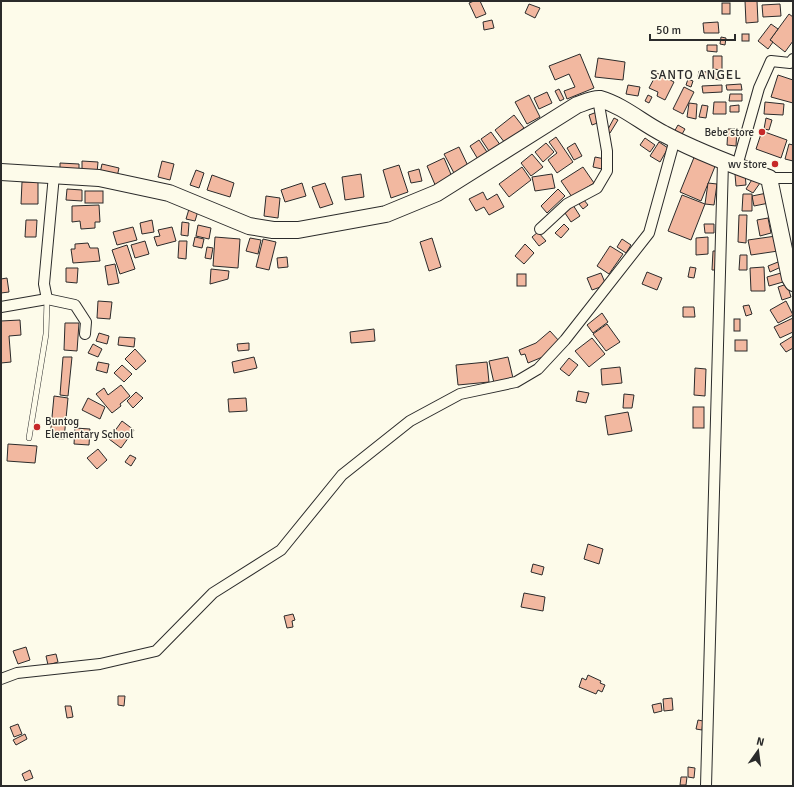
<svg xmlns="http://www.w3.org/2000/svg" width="794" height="787" viewBox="0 0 794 787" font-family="Signika,sans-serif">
<rect width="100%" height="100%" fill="#fdfbea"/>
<!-- building -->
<g fill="#f2b8a0" stroke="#2b2b2b">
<polygon points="474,1 480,1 486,14 476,18 469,3"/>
<polygon points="745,1 757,1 758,22 746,23"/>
<rect x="722" y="3" width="8" height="11"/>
<polygon points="529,4 540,8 535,18 525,13"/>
<polygon points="780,4 781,16 763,17 762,5"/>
<polygon points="789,14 793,17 793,41 785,52 770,40"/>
<polygon points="492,20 494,28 484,30 483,22"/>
<polygon points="718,22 719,33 704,33 703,23"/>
<polygon points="771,24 778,29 770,40 773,42 768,49 758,41"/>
<rect x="742" y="34" width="7" height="7"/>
<polygon points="721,37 726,38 725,45 720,44"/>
<polygon points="707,45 717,45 717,52 707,51"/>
<polygon points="580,54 594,88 567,99 564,91 575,87 569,74 555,80 549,66"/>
<polygon points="713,56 722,56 722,70 713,69"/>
<polygon points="598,58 625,62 623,80 595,77"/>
<polygon points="699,71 722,74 721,80 698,77"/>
<polygon points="657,73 674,82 665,100 657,96 658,92 649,88"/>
<polygon points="778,75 793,80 793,103 771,97"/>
<polygon points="688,79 693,81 691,87 686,85"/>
<polygon points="741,84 742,90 727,90 726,85"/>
<polygon points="628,85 640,87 638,96 626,94"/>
<polygon points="722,85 722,92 703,93 702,86"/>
<polygon points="684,87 694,92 683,114 673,109"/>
<polygon points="559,89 564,99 560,101 555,91"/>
<polygon points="547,92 552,103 539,109 534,98"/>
<polygon points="730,94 742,94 742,101 729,101"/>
<polygon points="529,95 540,117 527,124 515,102"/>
<polygon points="648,95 652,97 649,103 645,101"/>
<polygon points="714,102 726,102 726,114 713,114"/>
<polygon points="765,102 784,104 783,115 764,114"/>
<polygon points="689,103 697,104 696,119 687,117"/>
<polygon points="702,105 708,106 706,118 699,117"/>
<polygon points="739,105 739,112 730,112 730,106"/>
<polygon points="597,112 600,122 592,125 589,115"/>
<polygon points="514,115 524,128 505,143 495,130"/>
<polygon points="614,118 618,120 610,133 607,131"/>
<polygon points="766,118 772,120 769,130 764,129"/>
<polygon points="678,125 685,129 681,136 674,132"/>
<polygon points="728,129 737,129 736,146 727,145"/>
<polygon points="762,131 787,140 781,158 756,149"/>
<polygon points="491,132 501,146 491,154 481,139"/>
<polygon points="556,137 573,162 557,173 548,160 557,153 549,142"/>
<polygon points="645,138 655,145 650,152 640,145"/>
<polygon points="479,140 489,155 479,161 470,146"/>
<polygon points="659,142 668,148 660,162 650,156"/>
<polygon points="546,143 554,152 543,162 535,152"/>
<polygon points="575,143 582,156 574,160 567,148"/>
<polygon points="789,144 793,145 793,161 785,159"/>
<polygon points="459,147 469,168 455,175 444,154"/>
<polygon points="532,154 543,167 531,176 521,163"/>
<polygon points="695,155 716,164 701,201 680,192"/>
<polygon points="595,157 605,159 602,169 593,167"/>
<polygon points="444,158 453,179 436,187 427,166"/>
<polygon points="82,161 98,162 97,173 82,172"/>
<polygon points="162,161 174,164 170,180 158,177"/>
<polygon points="60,163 79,164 79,173 60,171"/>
<polygon points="102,164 119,168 117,177 100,173"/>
<polygon points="399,165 408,192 391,198 383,170"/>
<polygon points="522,167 531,180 509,197 499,184"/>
<polygon points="583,167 594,183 572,197 561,181"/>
<polygon points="419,169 422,181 411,183 408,172"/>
<polygon points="196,170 204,173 199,188 190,185"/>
<polygon points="745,173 746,185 736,186 735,174"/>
<polygon points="361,174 364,197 345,200 342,177"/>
<polygon points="552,174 555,188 535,191 532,177"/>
<polygon points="212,175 234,183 230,197 207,190"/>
<polygon points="753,178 760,183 753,193 746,189"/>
<polygon points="22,182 38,182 38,204 21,204"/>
<polygon points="302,183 306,196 285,202 281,190"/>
<polygon points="325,183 333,204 320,208 312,187"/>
<polygon points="708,183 717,184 714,205 705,204"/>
<polygon points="67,189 82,190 82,201 66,200"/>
<polygon points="558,189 565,196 547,213 541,206"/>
<rect x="85" y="191" width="18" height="12"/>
<polygon points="483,192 487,200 497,194 504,207 489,215 484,207 476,211 469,199"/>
<polygon points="767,193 769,203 754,206 752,196"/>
<polygon points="743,194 752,194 752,211 742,211"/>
<polygon points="682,195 705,204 691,240 668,231"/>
<polygon points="266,196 280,198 278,218 264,216"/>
<polygon points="584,200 588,205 583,209 579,204"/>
<polygon points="99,205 100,222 95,222 95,228 81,229 80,221 72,222 72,206"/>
<polygon points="573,205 580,216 571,222 563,210"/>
<polygon points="189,209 198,211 195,221 186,219"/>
<polygon points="739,215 747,215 746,243 738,242"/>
<polygon points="768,218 771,233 760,236 757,220"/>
<polygon points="26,220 37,220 36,237 25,237"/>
<polygon points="152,220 154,232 142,234 140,223"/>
<polygon points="182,222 189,223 188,236 181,235"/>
<polygon points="564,224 569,229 561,238 555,233"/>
<polygon points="704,224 714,224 714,233 705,233"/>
<polygon points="198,225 211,228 209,239 196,236"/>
<polygon points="133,227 137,240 117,245 113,232"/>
<polygon points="172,227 176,241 157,246 154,237 160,236 158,230"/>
<polygon points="538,232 546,241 539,246 532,237"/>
<polygon points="776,236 778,251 751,255 748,240"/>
<polygon points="195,237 204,239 202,248 193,246"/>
<polygon points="215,237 240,239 238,268 213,266"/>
<polygon points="708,237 708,254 696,255 696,238"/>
<polygon points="250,238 261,240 258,254 246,251"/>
<polygon points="432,238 441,267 429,271 420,242"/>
<polygon points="263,239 276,242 269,270 256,267"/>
<polygon points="622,239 631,245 626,253 617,247"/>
<polygon points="145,241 149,254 135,258 131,245"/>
<polygon points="179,241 187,241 186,259 178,258"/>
<polygon points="88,243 90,248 98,248 100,261 73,263 71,249 75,249 75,244"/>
<polygon points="525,244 534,253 524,264 515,256"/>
<polygon points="127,245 135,269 120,274 112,250"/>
<polygon points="610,246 623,254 609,274 597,266"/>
<polygon points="207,247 213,248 211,259 205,258"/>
<polygon points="713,251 719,251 718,270 712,270"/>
<polygon points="740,255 747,255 747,270 739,270"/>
<polygon points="287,257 288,267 278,268 277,258"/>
<polygon points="778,262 781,267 770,272 768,266"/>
<polygon points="115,264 119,283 108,285 105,266"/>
<polygon points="690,267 696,268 694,278 688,277"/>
<polygon points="764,267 765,291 751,291 750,268"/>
<polygon points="66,268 78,268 77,283 66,282"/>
<polygon points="211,269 229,271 228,279 210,284"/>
<polygon points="647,272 662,278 657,290 642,284"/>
<polygon points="601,273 606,285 592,290 587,278"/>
<polygon points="781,273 783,282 769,286 767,277"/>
<rect x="517" y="274" width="9" height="12"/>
<polygon points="7,278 9,292 1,293 1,279"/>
<polygon points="787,284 791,297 782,300 778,287"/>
<polygon points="98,301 112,302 110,319 97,318"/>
<polygon points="786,301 793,315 778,323 770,310"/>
<polygon points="749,305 752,314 746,316 743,306"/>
<polygon points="683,307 694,307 695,317 683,317"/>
<polygon points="602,313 608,322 593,333 587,325"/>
<polygon points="793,318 793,332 780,338 774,327"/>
<rect x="734" y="319" width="6" height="12"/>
<polygon points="20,320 21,335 9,336 11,362 1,363 1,321"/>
<polygon points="65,323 79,323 77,351 64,350"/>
<polygon points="607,324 620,342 606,351 593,334"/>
<polygon points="374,329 375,341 351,343 350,332"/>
<polygon points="550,331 560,342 545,356 528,363 525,354 521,355 519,350 536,343"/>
<polygon points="99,333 109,336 107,344 96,341"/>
<polygon points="793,336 793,348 786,352 780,344"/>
<polygon points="119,337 135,338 134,347 118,345"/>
<polygon points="592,338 605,354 589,367 575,351"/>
<rect x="735" y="340" width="12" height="11"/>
<polygon points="249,343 249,350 238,351 237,344"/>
<polygon points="93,344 102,349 98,357 88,353"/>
<polygon points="135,349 146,361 136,370 125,359"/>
<polygon points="63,357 72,357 68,396 60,395"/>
<polygon points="254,357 257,368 234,373 232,362"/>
<polygon points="508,357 513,378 494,383 489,361"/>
<polygon points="569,358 578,365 569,376 560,369"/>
<polygon points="98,362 109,364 107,373 96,370"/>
<polygon points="487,362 489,382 458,385 456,365"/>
<polygon points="122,365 132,374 124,382 114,373"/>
<polygon points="620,367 622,383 602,385 601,369"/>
<polygon points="695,368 706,369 705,396 694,395"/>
<polygon points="121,385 130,396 120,404 121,406 112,413 96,394 104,388 108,395"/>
<polygon points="578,391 589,393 586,403 576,401"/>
<polygon points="136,392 143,398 133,408 127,401"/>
<polygon points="624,394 634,395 632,408 623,408"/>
<polygon points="54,396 68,398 64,439 50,438"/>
<polygon points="88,398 105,407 100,419 82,410"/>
<polygon points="246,398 247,411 229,412 228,399"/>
<rect x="693" y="407" width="11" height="21"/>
<polygon points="628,412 632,431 608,435 605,416"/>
<polygon points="122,421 134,430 121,448 109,439"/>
<polygon points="75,428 90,429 89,445 74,444"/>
<polygon points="8,444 37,446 35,463 7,461"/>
<polygon points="98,449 107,460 97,469 87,458"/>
<polygon points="130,455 136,458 131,466 125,462"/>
<polygon points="588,544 603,549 599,564 584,559"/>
<polygon points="533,564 544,567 542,575 531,572"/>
<polygon points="524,593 545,597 543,611 521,607"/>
<polygon points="293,614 295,620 292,621 293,627 287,628 284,616"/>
<polygon points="26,647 30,660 18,664 13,651"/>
<polygon points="56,654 58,662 48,665 46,656"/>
<polygon points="588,675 601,681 600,683 605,685 602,692 598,690 596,694 579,687 582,678 586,680"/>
<polygon points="118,696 125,696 124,706 118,705"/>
<polygon points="672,698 673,710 664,711 663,699"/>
<polygon points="661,703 662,711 654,713 652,705"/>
<polygon points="65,706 71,706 73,717 67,718"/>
<polygon points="698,720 703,721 702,730 696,729"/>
<polygon points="18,724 22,734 14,737 10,727"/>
<polygon points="25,734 27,739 16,745 13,740"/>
<polygon points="688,767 695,768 694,778 688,777"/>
<polygon points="30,770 33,778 25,781 22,774"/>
<polygon points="681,777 687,777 686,785 680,785"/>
</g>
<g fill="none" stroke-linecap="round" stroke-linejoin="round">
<!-- lane casing -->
<g stroke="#2b2b2b" stroke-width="6">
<polyline id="lane" points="29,438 46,334 47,299"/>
</g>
<!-- street casing -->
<g stroke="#2b2b2b" stroke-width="12">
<g id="street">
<polyline points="737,166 759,88 771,61 790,63 793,59"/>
<polyline points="769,178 793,178"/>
<polyline points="540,229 567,204 597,188 607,171 607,151 598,99"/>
<polyline points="47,299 44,284 54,175"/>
<polyline points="1,307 47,299 75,305 86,322 85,334"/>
<polyline points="1,679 17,673 100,664 156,651 213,593 281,550 342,475 410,421 460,394 516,382 538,369 565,340 649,233 675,139"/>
<polyline points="706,786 723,162"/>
</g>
</g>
<!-- primary casing -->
<g stroke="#2b2b2b" stroke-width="18">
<path id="primary" d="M 1,172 L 99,178 L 169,193 L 249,226 L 273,230 L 298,230 L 386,214 L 437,193 L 577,105 C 583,103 594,98 600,99 C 624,106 642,123 664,134 C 698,152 733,165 769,178 L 790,278 L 793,283"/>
</g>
<!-- lane -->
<use href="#lane" stroke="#fdfbea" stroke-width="5"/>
<!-- street -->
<use href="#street" stroke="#fdfbea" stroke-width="10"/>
<!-- primary -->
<use href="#primary" stroke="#fdfbea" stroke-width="16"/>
</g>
<!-- markers -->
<g fill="#c62828" stroke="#fdfbea" stroke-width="1.5">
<circle cx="762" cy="132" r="4"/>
<circle cx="775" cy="164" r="4"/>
<circle cx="37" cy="427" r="4"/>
</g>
<g text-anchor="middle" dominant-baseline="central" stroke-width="3" stroke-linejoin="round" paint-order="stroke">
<!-- poi labels -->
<g font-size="11" fill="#2b2b2b" stroke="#fdfbea" text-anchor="end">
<text x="754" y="132">Bebe store</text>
<text x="767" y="164">wv store</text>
<text x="45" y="421" text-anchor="start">Buntog<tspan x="45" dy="13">Elementary School</tspan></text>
</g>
<!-- quarter labels -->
<g font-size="13" letter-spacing="1" fill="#2b2b2b" stroke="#fdfbea">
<text x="696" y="75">SANTO ANGEL</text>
</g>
</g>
<!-- border -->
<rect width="794" height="787" fill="none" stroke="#2b2b2b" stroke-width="4"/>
<!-- north arrow -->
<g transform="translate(758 751) rotate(14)" stroke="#fdfbea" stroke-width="3" paint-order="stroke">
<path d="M0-3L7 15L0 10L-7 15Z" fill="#2b2b2b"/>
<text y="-6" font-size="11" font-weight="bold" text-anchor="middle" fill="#2b2b2b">N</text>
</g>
<!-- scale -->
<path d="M650 34v6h85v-6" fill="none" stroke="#2b2b2b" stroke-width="2"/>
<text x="656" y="34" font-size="12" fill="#2b2b2b" stroke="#fdfbea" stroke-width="3" paint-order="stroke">50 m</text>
</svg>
